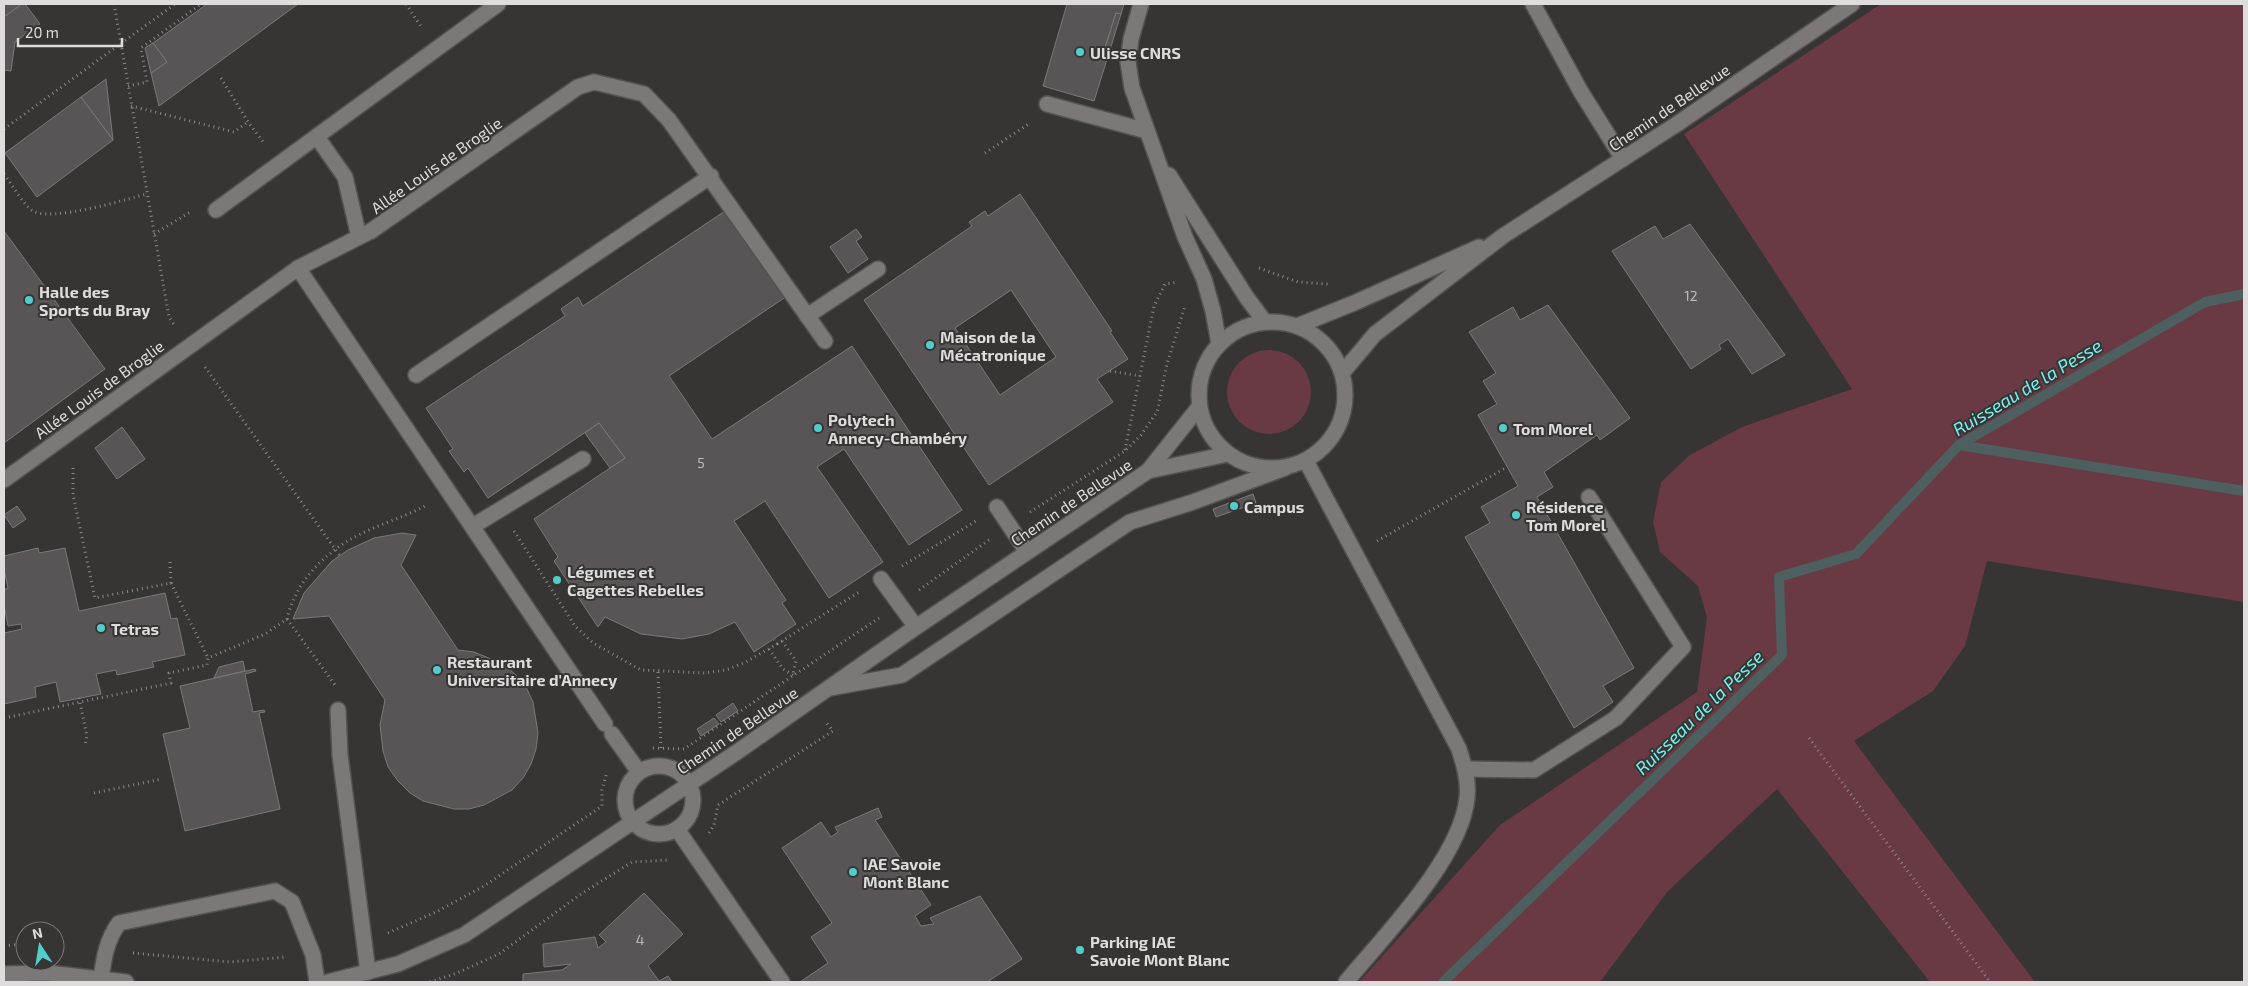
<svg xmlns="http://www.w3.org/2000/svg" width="2248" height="986" viewBox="0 0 2248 986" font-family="'Exo 2',sans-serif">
<rect width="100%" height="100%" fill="#373434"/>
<!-- green -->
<g fill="#693a43">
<polygon points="1881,4 2244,4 2244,602 1987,561 1965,646 1933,691 1854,741 2035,982 1930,982 1777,789 1668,891 1600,982 1359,982 1500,825 1697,692 1707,618 1698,586 1660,552 1653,522 1661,482 1690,455 1742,427 1852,389 1684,134"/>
<circle cx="1269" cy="392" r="42"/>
</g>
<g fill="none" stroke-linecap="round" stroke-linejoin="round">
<!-- stream -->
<g stroke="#4d5f5f" stroke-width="10">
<polyline points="1959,445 2244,491"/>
<polyline points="1443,982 1782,655 1779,577 1856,554 1959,445 2205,302 2244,294"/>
</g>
</g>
<!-- building -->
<g fill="#595556" stroke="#7c7879" fill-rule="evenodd">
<polygon points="4,4 22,4 4,17"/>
<polygon points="22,4 25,4 40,24 15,42 11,71 4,70 4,17"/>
<polygon points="207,4 298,4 159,106 151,73 167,62 153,43"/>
<polygon points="1067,4 1124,4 1121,14 1116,13 1104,51 1109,53 1094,101 1043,86"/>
<polygon points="1116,13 1121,14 1109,53 1104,51"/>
<polygon points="153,43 167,62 151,73 145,48"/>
<polygon points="106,79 113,140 81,97"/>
<polygon points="81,97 113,140 37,197 5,153"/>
<path d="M 1020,194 L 1112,331 L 1110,332 L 1128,359 L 1097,379 L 1113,402 L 989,485 L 864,300 L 972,226 L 969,222 L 985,211 L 988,216 ZM 1011,290 L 1056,357 L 1000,395 L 955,328 Z"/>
<polygon points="728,209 787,296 669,376 712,439 852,346 962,510 909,545 844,449 817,467 883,562 829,598 765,501 734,521 786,600 782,603 796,624 754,652 735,622 709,634 682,639 641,634 605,617 598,627 554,561 558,557 534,519 625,458 599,423 488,498 468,468 464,472 449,451 453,449 426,408 565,316 561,309 578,297 583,306"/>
<polygon points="1690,224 1785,355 1752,374 1728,339 1719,345 1721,349 1691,369 1612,251 1655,226 1663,239"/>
<polygon points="856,229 862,237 856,241 868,259 848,273 830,247"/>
<polygon points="4,231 105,369 4,443"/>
<polygon points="1548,305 1630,418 1600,440 1597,435 1544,472 1553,487 1537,497 1634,668 1603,686 1613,702 1574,728 1465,537 1490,523 1481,507 1518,486 1478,415 1497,404 1483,381 1496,373 1469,332 1513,307 1520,320"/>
<polygon points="599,423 625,458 610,468 585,433"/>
<polygon points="122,427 145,459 117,479 95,448"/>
<polygon points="1253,494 1256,503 1216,517 1213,509"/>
<polygon points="17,506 26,519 13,528 4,515"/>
<polygon points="402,533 416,535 401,565 458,650 474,652 503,664 516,675 526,687 533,702 538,733 536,749 531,764 523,778 512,790 484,805 469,809 454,809 423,801 410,793 398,781 388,767 383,751 380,725 385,700 329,616 293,619 304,593 332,561 348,550 374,538"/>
<polygon points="38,548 39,553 65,548 79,611 165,593 171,619 177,618 185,655 152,662 154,667 117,675 116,670 96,674 101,694 60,702 56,682 35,687 36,697 4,704 4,633 22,629 21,624 8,626 4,605 4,590 8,588 4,569 4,556"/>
<polygon points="243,661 245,671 214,678 219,667"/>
<polygon points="255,669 256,671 245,674 253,712 264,710 265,712 259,713 280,809 185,831 163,734 190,728 180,686"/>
<polygon points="733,703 738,711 721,722 716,715"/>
<polygon points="714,718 719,724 701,736 697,729"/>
<polygon points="878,808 882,817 875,820 931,905 915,916 921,926 934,924 930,918 980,896 1022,959 987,982 800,982 828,963 811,937 832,923 782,848 821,822 831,837 838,832 835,827"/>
<polygon points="644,893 683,934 648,966 659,981 668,976 672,982 523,982 523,974 562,970 571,964 544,967 543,944 595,937 598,948 606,942 599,935"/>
</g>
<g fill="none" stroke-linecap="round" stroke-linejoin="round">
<!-- lane casing -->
<g stroke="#545152" stroke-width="18">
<g id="lane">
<polyline points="1141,4 1131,39 1128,62 1132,88 1185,237 1204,279 1213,311 1219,344"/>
<polyline points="1533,4 1581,92 1623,159"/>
<polyline points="1047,104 1147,131"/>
<polyline points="317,137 345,177 359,237"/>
<polyline points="1169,175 1247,298 1265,322"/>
<polyline points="216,210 498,4"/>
<polyline points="371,231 578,87 594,82 644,94 669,120 825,341"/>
<polyline points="807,316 878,269"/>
<polyline points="416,375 711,176"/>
<polyline points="997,507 1027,552"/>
<polyline points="473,526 583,459"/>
<polyline points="881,579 916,627"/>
<polyline points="830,688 902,675 1130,522 1193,502 1285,468"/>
<polyline points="338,710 340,755 368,972"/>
<polyline points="1466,769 1534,770 1616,718 1683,647 1589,497"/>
<path d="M 101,979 C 104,958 106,941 119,923 L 275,891 L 292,902 L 313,955 L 317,982"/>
</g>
</g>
<!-- street casing -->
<g stroke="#545152" stroke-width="18">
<g id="street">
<polyline points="298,268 605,724"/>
<circle cx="1272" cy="395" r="73"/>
<polyline points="1297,326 1354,303 1479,247"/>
<polyline points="1343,372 1375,334 1503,236 1677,124 1852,4"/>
<path d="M 1306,461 L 1459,749 C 1464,765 1469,781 1467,798 C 1461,858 1384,936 1346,982"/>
<polyline points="1148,471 1228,454"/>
<polyline points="4,480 298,268 371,231"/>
<polyline points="612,734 639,772"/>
<circle cx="659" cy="800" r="34"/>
<polyline points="677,829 782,982"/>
<polyline points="4,974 48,973 126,982"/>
<polyline points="328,982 398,964 464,935 737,752 916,627 1148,471 1199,407"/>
</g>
</g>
<!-- path -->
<g stroke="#8b8889" stroke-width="3" stroke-dasharray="1 4" stroke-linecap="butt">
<polyline points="114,4 169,317 175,326"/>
<polyline points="406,4 422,28"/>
<polyline points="221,78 248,122 264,143"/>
<polyline points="128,86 147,82 141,48 201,4"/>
<polyline points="131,106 234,132 248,122"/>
<polyline points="4,129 175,4"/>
<polyline points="985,153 1030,123"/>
<path d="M 4,174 C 11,183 24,206 33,211 C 51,222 124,200 147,194"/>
<polyline points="154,234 192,211"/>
<polyline points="1259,268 1298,282 1328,284"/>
<polyline points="205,367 340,556"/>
<polyline points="1110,371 1140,376"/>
<polyline points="1125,450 1154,306 1165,284 1178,282"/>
<polyline points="73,468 73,495 95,598 171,583 208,658"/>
<polyline points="1030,512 1125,451 1141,435 1157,412 1167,364 1185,306"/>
<polyline points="514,531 575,626 593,643 641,670 705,673 726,670 746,662 777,644 774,640"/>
<polyline points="1377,541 1507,467"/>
<polyline points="170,562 171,583"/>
<polyline points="902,566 976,521"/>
<polyline points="919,590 989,540"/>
<polyline points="287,619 335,685"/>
<polyline points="782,641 796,661 793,674"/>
<polyline points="777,644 859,592"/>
<polyline points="769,649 783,669 793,675"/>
<polyline points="658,672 661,748"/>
<polyline points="79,698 87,736 85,745"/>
<path d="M 4,718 L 171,683 L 169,673 L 207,665 L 208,658 L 265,634 L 287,619 C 296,579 330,547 367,531 C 387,522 408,515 427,505"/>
<polyline points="1809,738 1990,982"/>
<polyline points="653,748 684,749 879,618"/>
<polyline points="94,793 162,779"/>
<polyline points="709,833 714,825 718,805 833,731 825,721"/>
<polyline points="388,933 438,911 484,886 602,806 602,790 607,772"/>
<polyline points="4,946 20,944"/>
<polyline points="17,947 20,944 25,944"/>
<polyline points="133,953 230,962 286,957"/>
<polyline points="430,982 457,973 499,954 581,894 632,862 668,860"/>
</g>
<!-- lane -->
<use href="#lane" stroke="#7c7878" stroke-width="15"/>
<!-- street -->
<use href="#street" stroke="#7c7878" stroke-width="15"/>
</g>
<!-- markers -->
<g fill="#53cdc9" stroke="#373434" stroke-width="2">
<circle cx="1080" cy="52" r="5"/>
<circle cx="29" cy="300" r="5"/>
<circle cx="930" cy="345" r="5"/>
<circle cx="818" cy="428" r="5"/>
<circle cx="1503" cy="428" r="5"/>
<circle cx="1234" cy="506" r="5"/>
<circle cx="1516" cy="515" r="5"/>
<circle cx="557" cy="580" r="5"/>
<circle cx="101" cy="628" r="5"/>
<circle cx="437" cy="670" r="5"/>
<circle cx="853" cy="872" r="5"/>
<circle cx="1080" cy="950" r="5"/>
</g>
<g text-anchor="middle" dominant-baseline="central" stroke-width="4" stroke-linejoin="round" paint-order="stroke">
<!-- number labels -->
<g font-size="14" fill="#bdbabb">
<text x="1691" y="295">12</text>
<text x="701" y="462">5</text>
<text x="640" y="939">4</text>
</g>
<!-- poi labels -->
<g font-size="16" font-weight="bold" fill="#dedcdd" stroke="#373434" text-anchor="start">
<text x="1090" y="52">Ulisse CNRS</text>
<text x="39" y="291">Halle des<tspan x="39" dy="18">Sports du Bray</tspan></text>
<text x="940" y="336">Maison de la<tspan x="940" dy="18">Mécatronique</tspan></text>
<text x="828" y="419">Polytech<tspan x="828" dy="18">Annecy-Chambéry</tspan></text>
<text x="1513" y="428">Tom Morel</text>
<text x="1244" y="506">Campus</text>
<text x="1526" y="506">Résidence<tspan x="1526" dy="18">Tom Morel</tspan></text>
<text x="567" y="571">Légumes et<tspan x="567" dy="18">Cagettes Rebelles</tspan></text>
<text x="111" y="628">Tetras</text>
<text x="447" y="661">Restaurant<tspan x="447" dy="18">Universitaire d'Annecy</tspan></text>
<text x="863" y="863">IAE Savoie<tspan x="863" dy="18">Mont Blanc</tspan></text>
<text x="1090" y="941">Parking IAE<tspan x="1090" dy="18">Savoie Mont Blanc</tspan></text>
</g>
<!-- street labels -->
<g font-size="16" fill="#dedcdd" stroke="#373434">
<text transform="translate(1669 107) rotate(-34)">Chemin de Bellevue</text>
<text transform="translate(436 165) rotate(-35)">Allée Louis de Broglie</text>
<text transform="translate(99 389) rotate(-36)">Allée Louis de Broglie</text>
<text transform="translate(1071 502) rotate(-34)">Chemin de Bellevue</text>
<text transform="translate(737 730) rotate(-34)">Chemin de Bellevue</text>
</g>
<!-- water labels -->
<g font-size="18" font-style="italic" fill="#74f1ec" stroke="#373434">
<text transform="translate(2027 387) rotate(-31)">Ruisseau de la Pesse</text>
<text transform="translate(1699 712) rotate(-44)">Ruisseau de la Pesse</text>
</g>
</g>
<!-- border -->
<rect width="2248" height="986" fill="none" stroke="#dedcdd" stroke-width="10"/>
<!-- north arrow -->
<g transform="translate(40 946) rotate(348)"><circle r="24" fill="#373434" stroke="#7a7778"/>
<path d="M0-4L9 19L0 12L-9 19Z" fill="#53cdc9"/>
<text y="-8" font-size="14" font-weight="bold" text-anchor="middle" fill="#dedcdd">N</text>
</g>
<!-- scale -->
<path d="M18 38v8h104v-8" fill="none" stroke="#dedcdd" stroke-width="2.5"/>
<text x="25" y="38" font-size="15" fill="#dedcdd" stroke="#373434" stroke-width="4" paint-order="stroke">20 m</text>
</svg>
